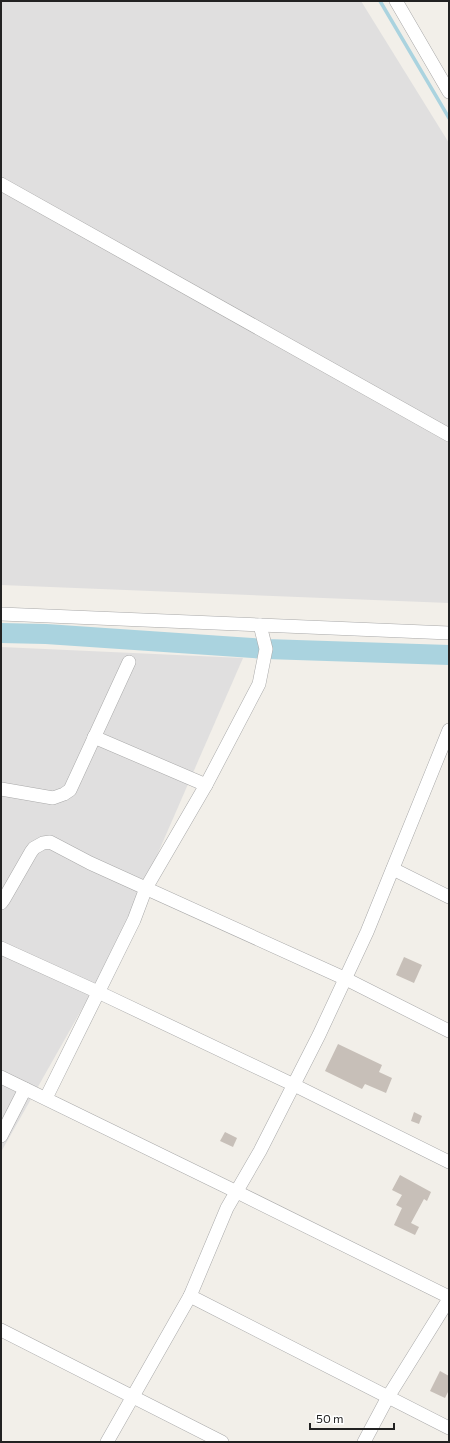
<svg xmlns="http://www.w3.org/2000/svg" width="450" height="1443" viewBox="0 0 450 1443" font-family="Commissioner,sans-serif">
<rect width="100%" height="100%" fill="#f2efe9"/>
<!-- residential -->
<g fill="#e0dfdf">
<polygon points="1,1 361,1 449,143 449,603 1,585"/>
<polygon points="1,647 243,658 117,947 1,1152"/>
</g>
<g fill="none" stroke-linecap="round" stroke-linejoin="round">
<!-- stream -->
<polyline stroke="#aad3df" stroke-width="3.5" points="380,1 449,118"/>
<!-- river -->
<polyline stroke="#aad3df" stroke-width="20" points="1,633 46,634 266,649 449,655"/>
</g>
<!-- building -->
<g fill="#c7bfb8">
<polygon points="404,957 422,965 414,983 396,975"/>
<polygon points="338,1044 382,1065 379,1072 392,1078 386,1093 365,1084 362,1089 325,1071"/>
<polygon points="414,1112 422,1116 419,1124 411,1121"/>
<polygon points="225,1132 237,1138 233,1147 220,1141"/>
<polygon points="400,1175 431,1192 427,1201 424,1199 411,1223 419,1227 415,1235 394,1225 402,1208 396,1205 402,1195 392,1190"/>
<polygon points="440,1371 449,1376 449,1390 445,1398 430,1391"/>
</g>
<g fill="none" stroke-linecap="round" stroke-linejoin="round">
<!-- street casing -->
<g stroke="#a9a9a9" stroke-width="14">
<g id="street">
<polyline points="396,1 449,92"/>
<polyline points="1,184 449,435"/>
<polyline points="1,614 449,633"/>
<polyline points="94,737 206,785"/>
<polyline points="1,789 53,798 64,794 70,790 129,662"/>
<polyline points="393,869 449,897"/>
<polyline points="1,903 4,899 31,852 34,848 43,843 50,842 90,863 346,979 449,1031"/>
<polyline points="1,948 98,992 294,1085 449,1162"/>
<polyline points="1,1077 237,1192 449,1297"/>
<polyline points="46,1098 134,920 146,888 206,785 259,684 266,649 260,625"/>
<polyline points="1,1136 25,1089"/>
<polyline points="190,1296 449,1428"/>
<polyline points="1,1330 222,1442"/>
<polyline points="107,1442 190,1296 227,1208 260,1151 319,1035 367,932 449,730"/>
<polyline points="364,1442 388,1397 449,1299"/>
</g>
</g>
<!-- street -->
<use href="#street" stroke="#fff" stroke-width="13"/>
</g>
<!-- border -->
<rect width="450" height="1443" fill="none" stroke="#222222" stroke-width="4"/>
<!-- scale -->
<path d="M310 1423v6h84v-6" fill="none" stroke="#222222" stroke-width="2"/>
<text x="316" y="1423" font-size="12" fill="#222222" stroke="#ffffff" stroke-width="3" paint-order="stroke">50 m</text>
</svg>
